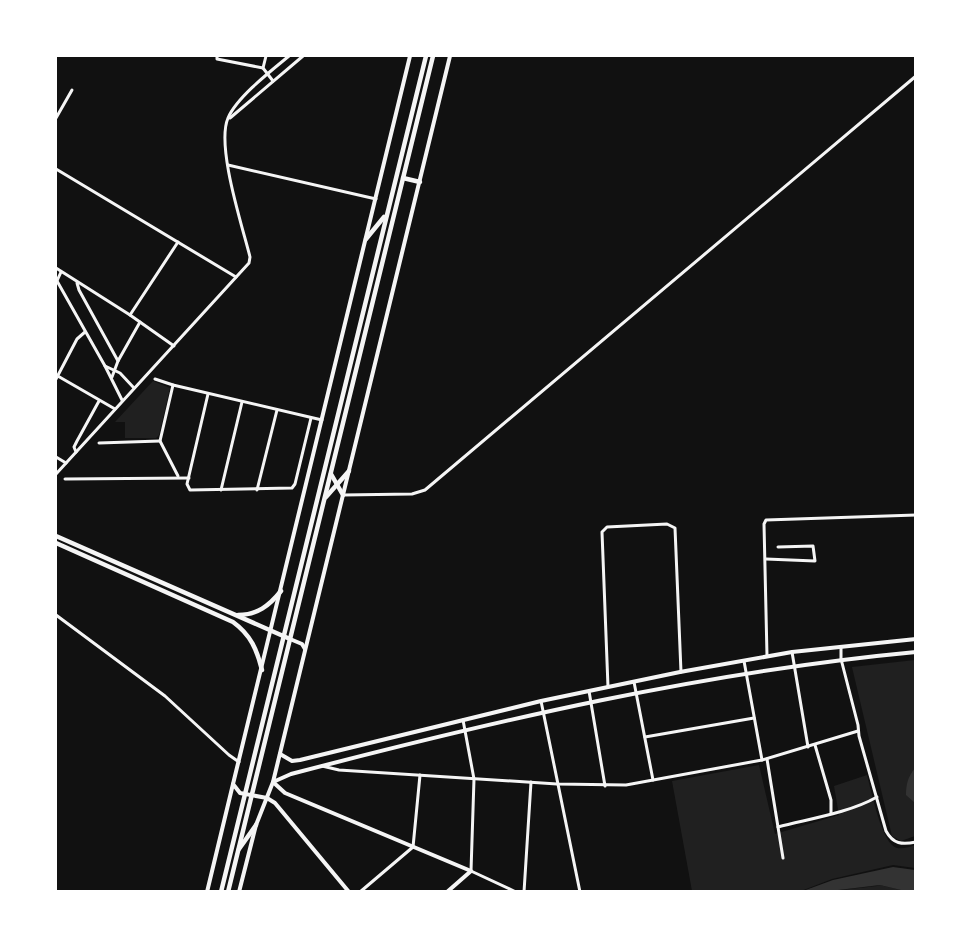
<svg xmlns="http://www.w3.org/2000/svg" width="971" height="947" viewBox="0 0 971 947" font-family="'Source Sans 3',sans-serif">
<rect width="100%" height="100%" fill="#111"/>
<!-- green -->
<g fill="#202020">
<polygon points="153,381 170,388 159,435 156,438 125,438 125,422 115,422"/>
<polygon points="915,660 915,836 901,841 892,836 852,667"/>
<path d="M 759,765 L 775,834 L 839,815 L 834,786 L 867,775 C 871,790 882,845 897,848 C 903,849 910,847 915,845 L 915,868 L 893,865 L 832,879 L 801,891 L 692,891 L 672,781 Z"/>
<polygon points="880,885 905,891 832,891 877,886"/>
</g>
<!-- water -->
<g fill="#333">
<path d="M 915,768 L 915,803 L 906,795 C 906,784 908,777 915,768 Z"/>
<polygon points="893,867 915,870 915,891 905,891 880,885 830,891 803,891 833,880"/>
</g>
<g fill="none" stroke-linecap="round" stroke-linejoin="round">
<!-- minor -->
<g stroke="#f5f5f5" stroke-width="3">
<polyline points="217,56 217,59 263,68"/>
<polyline points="266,56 263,68 273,81"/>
<polyline points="56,118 72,90"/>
<polyline points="230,118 303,56"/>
<polyline points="228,165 376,199"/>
<polyline points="56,169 236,277"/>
<polyline points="56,268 130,315 174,346"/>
<polyline points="57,281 105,366 122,400"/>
<polyline points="56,283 61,272"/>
<polyline points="77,283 79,290 118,361"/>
<polyline points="130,315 178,242"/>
<polyline points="105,366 120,373 134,388"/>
<polyline points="56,375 115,409"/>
<polyline points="112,377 118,361 140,322"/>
<polyline points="56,379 77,339 85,332"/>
<polyline points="155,379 173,385 322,420"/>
<polyline points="173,385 160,441 178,476"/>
<polyline points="208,394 187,484 190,490 292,488 295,484 311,418"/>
<polyline points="99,443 160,441"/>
<polyline points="76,452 74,447 77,441 99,401"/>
<polyline points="56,457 66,463"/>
<path d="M 56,474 L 249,263 L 250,257 C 242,225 216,146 228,118 C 237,97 272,70 289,56"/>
<polyline points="65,479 189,478"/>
<polyline points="221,490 242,402"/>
<polyline points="257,490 277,410"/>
<polyline points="343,495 412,494 425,490 916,76"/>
<polyline points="766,559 815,561 813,546 778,547"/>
<polyline points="56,615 165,696 229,755 239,762"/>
<path d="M 841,647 L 841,659 L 858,725 L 859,736 L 886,831 C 893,844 902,845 916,842"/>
<polyline points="792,652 808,747"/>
<polyline points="767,656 764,524 766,520 916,515"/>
<polyline points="744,661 762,760"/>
<polyline points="634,682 653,780"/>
<polyline points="608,687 602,532 607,527 667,524 675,528 681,672"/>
<polyline points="589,691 605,786"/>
<polyline points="541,701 580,892"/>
<polyline points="463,720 474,779 471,871 516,892"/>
<polyline points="645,737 754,718"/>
<polyline points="815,745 831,800 831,813"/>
<polyline points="767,759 783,858"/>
<polyline points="322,766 339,770 557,784 626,785 762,760 858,731"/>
<path d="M 778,827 C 808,819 849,813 877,797"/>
<polyline points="360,892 413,847 420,775"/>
<polyline points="524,892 531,782"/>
</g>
<!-- tertiary -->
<g stroke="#f5f5f5" stroke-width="4">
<polyline points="280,754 292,761 300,760 541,701 680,672 792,652 916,639"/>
<polyline points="207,892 233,784"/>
<path d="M 239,892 L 256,825 L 273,782 L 291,774 C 498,720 703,672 916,652"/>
</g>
<!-- secondary -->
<g stroke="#f5f5f5" stroke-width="4">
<polyline points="290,639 302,644 305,649"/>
<polyline points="349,892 275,803 267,798 240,793 233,784 410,56"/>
<polyline points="447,892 471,871 285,793 273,782 450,56"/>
</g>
<!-- primary -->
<g stroke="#f5f5f5" stroke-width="4.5">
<polyline points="56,536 290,639"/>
<path d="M 56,543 L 233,622 C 251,635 257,650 262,670"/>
<path d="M 238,615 C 257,615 269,606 281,591"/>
</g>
<!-- trunk -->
<g stroke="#f5f5f5" stroke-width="4.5">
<polyline points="403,178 420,182"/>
<polyline points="366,239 384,217"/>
<polyline points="331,474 343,495"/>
<polyline points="326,497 349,471"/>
<polyline points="239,849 256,825"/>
<polyline points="221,892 426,56"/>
<polyline points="228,892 433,56"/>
</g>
</g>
<!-- border -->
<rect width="971" height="947" fill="none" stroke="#ffffff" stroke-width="114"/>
</svg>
